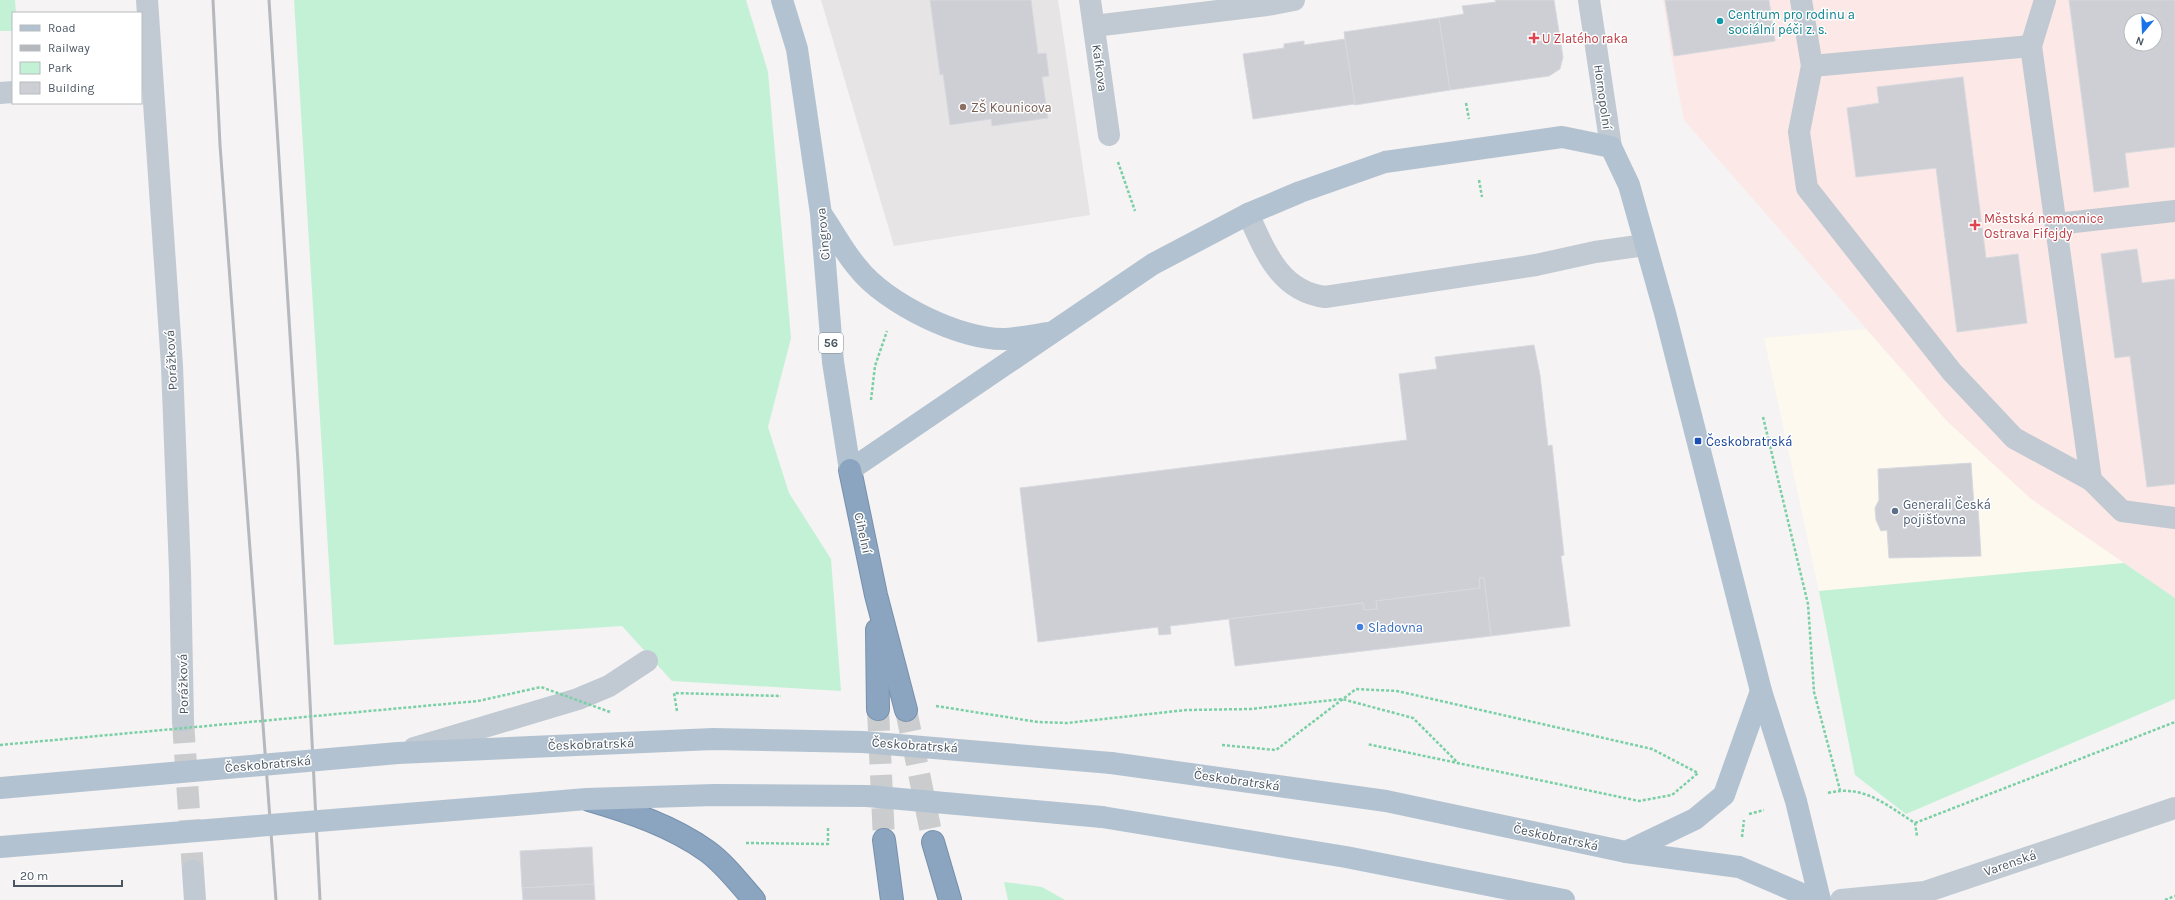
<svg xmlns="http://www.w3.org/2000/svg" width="2175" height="900" viewBox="0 0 2175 900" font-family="Karla,sans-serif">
<rect width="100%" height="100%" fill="#f5f3f3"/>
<!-- commercial -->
<polygon fill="#fdf9ef" points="1866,329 1947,421 2030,498 2124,563 1819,591 1764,338"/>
<!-- education -->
<polygon fill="#e6e4e5" points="821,0 1058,0 1090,215 894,246"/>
<!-- medical -->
<path fill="#fce8e6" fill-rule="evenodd" d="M 1663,0 L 2175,0 L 2175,598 L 2030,498 L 1947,421 L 1684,120 L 1671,53 ZM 2131,20 L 2155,20 L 2155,44 L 2131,44 Z"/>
<!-- green -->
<g fill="#c3f1d5">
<polygon points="0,0 15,0 16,13 13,13 13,31 0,31"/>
<polygon points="294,0 746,0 768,72 791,338 768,427 789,493 831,559 841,691 672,681 622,626 334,645"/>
<polygon points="2124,563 2175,598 2175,699 1906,814 1855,775 1819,591"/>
<polygon points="1004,882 1042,887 1065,900 1008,900"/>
</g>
<!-- building -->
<g fill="#cdcfd5" stroke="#d7d9de" fill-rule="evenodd">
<polygon points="930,0 1031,0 1038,54 1046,53 1049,76 1042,77 1048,118 992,126 991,119 950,125 943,74 940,75"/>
<polygon points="1495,0 1554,0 1563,57 1560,69 1549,76 1450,90 1439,18 1464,14 1462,6 1496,2"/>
<polygon points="1665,0 1769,0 1775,41 1674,56"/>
<path d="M 2069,0 L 2175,0 L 2175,147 L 2125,153 L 2129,187 L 2094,192 ZM 2131,20 L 2155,20 L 2155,44 L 2131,44 Z"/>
<polygon points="1439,18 1450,90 1355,105 1344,32"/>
<polygon points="1345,39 1355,104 1253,119 1243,54 1284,48 1284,44 1304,41 1304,45"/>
<polygon points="1963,77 1986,258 2018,254 2027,323 1957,332 1936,168 1856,177 1847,108 1879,103 1877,87"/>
<polygon points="2137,249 2142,283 2175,279 2175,484 2147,487 2130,356 2115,358 2101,254"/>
<polygon points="1534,345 1540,375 1548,446 1552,445 1564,555 1561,556 1570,626 1491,636 1484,578 1479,578 1480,588 1376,601 1377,609 1364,610 1363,603 1170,626 1171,634 1159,635 1158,627 1038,642 1020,488 1407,440 1399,374 1437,369 1435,357"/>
<polygon points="1971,463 1974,507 1978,506 1981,556 1889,558 1887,530 1881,531 1876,520 1875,508 1879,500 1878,469"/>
<polygon points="1479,578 1484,578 1491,636 1235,666 1229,619 1363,603 1364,610 1377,609 1376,601 1480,588"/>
<polygon points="592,847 594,884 522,888 520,851"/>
<polygon points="594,884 595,900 523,900 522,888"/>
</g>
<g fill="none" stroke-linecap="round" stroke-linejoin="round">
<!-- minor-tunnel -->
<polyline stroke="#caccce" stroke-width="22" stroke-dasharray="22 11" stroke-linecap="butt" points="183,721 193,871"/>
<!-- highway-tunnel -->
<g stroke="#caccce" stroke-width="22" stroke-dasharray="22 11" stroke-linecap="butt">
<polyline points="878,709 884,840"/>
<polyline points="906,710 933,842"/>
</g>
<!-- highway casing -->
<g stroke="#7690ad" stroke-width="24">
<g id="highway">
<polyline points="850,470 876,595 906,710"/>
<polyline points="877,630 878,709"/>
<path d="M 589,800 C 630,812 672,826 707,851 C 725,864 739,883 754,900"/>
<polyline points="884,840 892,900"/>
<polyline points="933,842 950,900"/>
</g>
</g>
<!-- path -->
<g stroke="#7ad0a6" stroke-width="2.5" stroke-dasharray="3 2" stroke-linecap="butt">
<polyline points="1466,103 1469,119"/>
<polyline points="1118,162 1135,211"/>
<polyline points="1479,180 1482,197"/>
<polyline points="871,400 875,366 887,331"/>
<polyline points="1763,417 1808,604 1814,692 1840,790"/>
<polyline points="936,706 1038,722 1067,723 1186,710 1251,709 1342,699 1413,718 1459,764"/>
<polyline points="677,711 674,693 781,696"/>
<polyline points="1222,745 1276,750 1356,689 1397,691 1652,749 1698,773 1672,795 1639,801 1367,744"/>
<path d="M 1828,793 C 1864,784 1886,805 1915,823 L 1917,836"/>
<polyline points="1749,814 1764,810"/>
<polyline points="1915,823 2175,722"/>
<polyline points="1742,837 1744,820"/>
<polyline points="746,843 828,844 828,827"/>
<polyline points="2165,900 2175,896"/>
</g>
<!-- minor -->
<g stroke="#c1cad2" stroke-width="22">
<polyline points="147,0 172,366 180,571 183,721"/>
<polyline points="1090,0 1109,135"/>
<polyline points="1589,0 1611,147"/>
<polyline points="1801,0 1812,66 2031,46 2091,480 2122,511 2175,518"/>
<polyline points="1094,26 1267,5 1294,0"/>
<polyline points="2031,46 2045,0"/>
<polyline points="1812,66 1799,132 1807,188 1952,372 2014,438 2091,480"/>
<polyline points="0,93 13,92"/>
<path d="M 1248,214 C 1265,250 1279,291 1325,297 L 1536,265 L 1595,252 L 1645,245"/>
<polyline points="2056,224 2175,211"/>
<polyline points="414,748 578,699 609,686 647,661"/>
<polyline points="193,871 195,900"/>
<polyline points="1841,900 1925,892 2175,808"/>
</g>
<!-- major -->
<g stroke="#b3c2d1" stroke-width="22">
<polyline points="782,0 797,49 821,214 833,362 850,470 1153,264 1248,214 1300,192 1385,162 1562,137 1611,147 1629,185 1665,313 1761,691 1796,801 1820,900"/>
<path d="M 822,215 C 834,232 844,252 858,268 C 885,303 962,341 1006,339 C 1020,338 1035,335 1049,333"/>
<polyline points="1111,763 1386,801 1626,852 1739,867 1816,900"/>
<polyline points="1102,817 1346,857 1564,900"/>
<polyline points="1626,852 1695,819 1724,795 1761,691"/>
</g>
<!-- highway -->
<use href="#highway" stroke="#8ba5c1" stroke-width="22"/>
<!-- rail -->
<g stroke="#b5b8bd" stroke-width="3">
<polyline points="213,0 220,145 276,900"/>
<polyline points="269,0 298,462 320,900"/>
</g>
<!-- path-bridge -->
<polyline stroke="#7ad0a6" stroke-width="2.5" stroke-dasharray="3 2" stroke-linecap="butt" points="0,745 478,701 541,687 610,712"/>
<!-- major-bridge -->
<g stroke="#b3c2d1" stroke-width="22">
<polyline points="0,788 398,753 713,739 863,742 1111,763"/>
<polyline points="0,847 528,804 586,799 714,795 867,796 1102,817"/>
</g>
</g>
<!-- markers -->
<circle fill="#0f9aa8" stroke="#fff" stroke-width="1.5" cx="1720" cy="21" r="4"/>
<g fill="#e0444e" stroke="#fff" stroke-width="1.5">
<path d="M1532 32h4v4h4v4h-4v4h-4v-4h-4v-4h4z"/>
<path d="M1973 219h4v4h4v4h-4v4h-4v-4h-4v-4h4z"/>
</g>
<circle fill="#8d6e63" stroke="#fff" stroke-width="1.5" cx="963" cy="107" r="4"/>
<rect fill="#1a4fb4" stroke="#fff" stroke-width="1.5" x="1694" y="437" width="8" height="8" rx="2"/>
<circle fill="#5c6f8a" stroke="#fff" stroke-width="1.5" cx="1895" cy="511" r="4"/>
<circle fill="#3f7fe0" stroke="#fff" stroke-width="1.5" cx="1360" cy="627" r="4"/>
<g text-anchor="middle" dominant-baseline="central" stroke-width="3" stroke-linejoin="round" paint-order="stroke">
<!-- shield labels -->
<rect fill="#fff" stroke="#808990" stroke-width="1" x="819" y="333" width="24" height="20" rx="3"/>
<g font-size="12" font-weight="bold" fill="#4a5661">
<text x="831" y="343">56</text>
</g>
<!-- culture labels -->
<g font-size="13" fill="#0d838f" stroke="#fff" text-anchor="start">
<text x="1728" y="14">Centrum pro rodinu a<tspan x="1728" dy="15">sociální péči z. s.</tspan></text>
</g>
<!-- health labels -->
<g font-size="13" fill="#be3a42" stroke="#fff" text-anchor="start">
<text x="1542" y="38">U Zlatého raka</text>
<text x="1984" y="218">Městská nemocnice<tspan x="1984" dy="15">Ostrava Fifejdy</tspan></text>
</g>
<!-- street labels -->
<g font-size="13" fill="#4a5661" stroke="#fff">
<text transform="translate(1100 68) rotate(82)">Kafkova</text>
<text transform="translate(1603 97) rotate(82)">Hornopolní</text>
<text transform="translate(823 234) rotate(-95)">Cingrova</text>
<text transform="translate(171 360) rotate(-93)">Porážková</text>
<text transform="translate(863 533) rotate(78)">Cihelní</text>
<text transform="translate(183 684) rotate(-91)">Porážková</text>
<text transform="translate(591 744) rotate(-2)">Českobratrská</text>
<text transform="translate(915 745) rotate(4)">Českobratrská</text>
<text transform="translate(268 764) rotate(-5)">Českobratrská</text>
<text transform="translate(1237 780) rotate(8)">Českobratrská</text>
<text transform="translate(1556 837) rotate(12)">Českobratrská</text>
<text transform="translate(2010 863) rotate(-19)">Varenská</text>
</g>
<!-- education labels -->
<g font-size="13" fill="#785e54" stroke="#fff" text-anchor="start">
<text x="971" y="107">ZŠ Kounicova</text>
</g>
<!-- transit labels -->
<g font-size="13" fill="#164399" stroke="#fff" text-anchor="start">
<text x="1706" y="441">Českobratrská</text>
</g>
<!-- service labels -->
<g font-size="13" fill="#4e5e75" stroke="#fff" text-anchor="start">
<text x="1903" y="504">Generali Česká<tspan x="1903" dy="15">pojišťovna</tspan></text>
</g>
<!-- shop labels -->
<g font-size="13" fill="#366cbe" stroke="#fff" text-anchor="start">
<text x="1368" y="627">Sladovna</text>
</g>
</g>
<!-- legend -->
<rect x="12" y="12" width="130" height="92" fill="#ffffff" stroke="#b7bbc0"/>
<rect x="20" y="25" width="20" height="6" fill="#b3c2d1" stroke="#b7bbc0"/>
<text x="48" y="32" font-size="12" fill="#4a5661">Road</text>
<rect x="20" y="45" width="20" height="6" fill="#b5b8bd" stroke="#b7bbc0"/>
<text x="48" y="52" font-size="12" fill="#4a5661">Railway</text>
<rect x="20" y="62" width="20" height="12" fill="#c3f1d5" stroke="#b7bbc0"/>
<text x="48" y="72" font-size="12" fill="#4a5661">Park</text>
<rect x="20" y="82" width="20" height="12" fill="#cdcfd5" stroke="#b7bbc0"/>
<text x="48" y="92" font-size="12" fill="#4a5661">Building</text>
<!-- north arrow -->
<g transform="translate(2143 32) rotate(199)"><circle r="19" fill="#ffffff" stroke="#b7bbc0"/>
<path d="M0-3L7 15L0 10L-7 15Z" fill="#1a73e8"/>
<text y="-6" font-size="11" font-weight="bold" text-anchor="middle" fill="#4a5661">N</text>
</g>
<!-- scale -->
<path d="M14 880v6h108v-6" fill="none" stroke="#4a5661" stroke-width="2"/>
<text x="20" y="880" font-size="12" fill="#4a5661" stroke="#ffffff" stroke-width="3" paint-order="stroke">20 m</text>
</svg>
